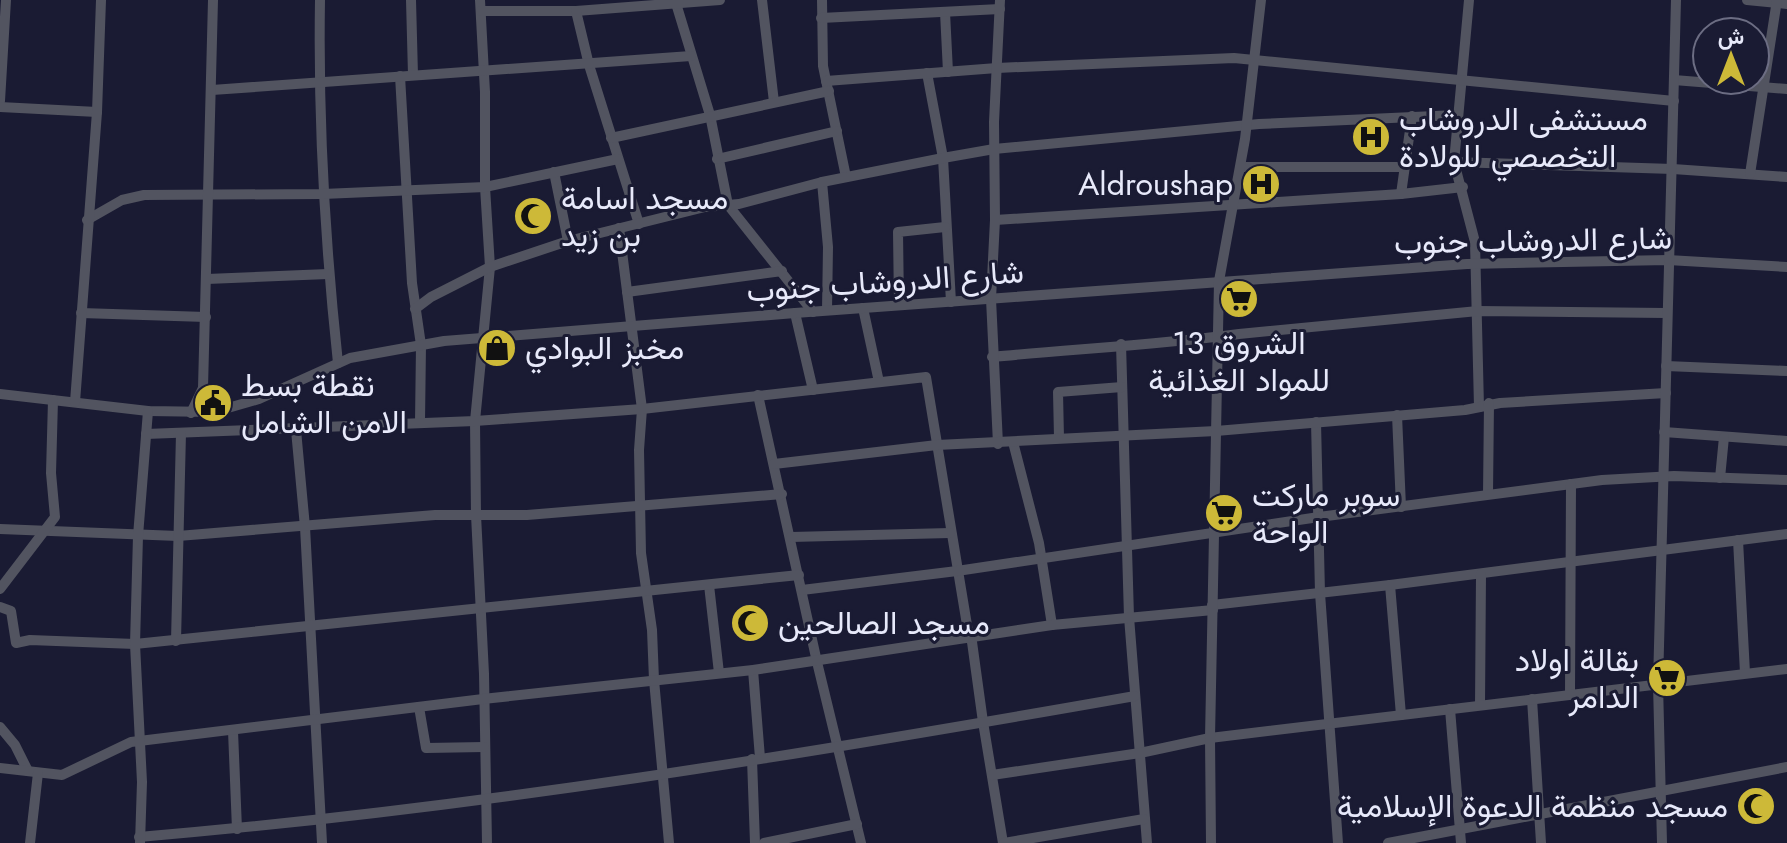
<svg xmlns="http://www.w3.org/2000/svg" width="1787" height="843" viewBox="0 0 1787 843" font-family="Jost,Vazirmatn,sans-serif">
<rect width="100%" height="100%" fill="#1a1b33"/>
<!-- built -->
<rect fill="#232442" x="1361" y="120" width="19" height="35"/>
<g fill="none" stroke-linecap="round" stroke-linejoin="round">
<!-- minor -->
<g stroke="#525460" stroke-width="10">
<path d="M 320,0 C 318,122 325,242 338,363"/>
<polyline points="411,0 413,75"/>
<polyline points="480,0 485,92 485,187 490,267 475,421 476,515 484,674 487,843"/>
<polyline points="675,0 710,115 728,205 813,312"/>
<polyline points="762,0 774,102"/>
<polyline points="822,0 823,66 846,177"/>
<polyline points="1469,0 1454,162 1475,242 1479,407"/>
<polyline points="1747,0 1787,4"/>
<polyline points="481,11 576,11 720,0"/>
<polyline points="576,11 589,65 639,224"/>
<polyline points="945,12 948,72"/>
<polyline points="821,18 1000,9"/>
<polyline points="927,73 943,158 951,302"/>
<polyline points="400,76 412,283 421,345 420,422"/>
<polyline points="1674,80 1787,89"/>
<polyline points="826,81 997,68 1234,58 1674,101"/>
<polyline points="212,90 691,56"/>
<polyline points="0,101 6,0"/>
<polyline points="0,107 97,112"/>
<polyline points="611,138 829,91"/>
<polyline points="717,159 837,131"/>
<polyline points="1454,162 1673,169 1787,177"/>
<polyline points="1241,167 1405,167"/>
<polyline points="554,172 568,241"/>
<polyline points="1750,174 1777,0"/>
<polyline points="822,182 828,247 827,310"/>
<polyline points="1401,194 1412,116"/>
<polyline points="87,220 122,200 144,195 323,194 485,187 618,159"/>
<polyline points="995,220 1401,194 1463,187"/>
<polyline points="619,228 642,409 639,450 641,553 652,630 654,680 669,843"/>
<polyline points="207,279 328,274"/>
<polyline points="627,292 782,271"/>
<polyline points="899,305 898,232 945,227"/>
<polyline points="863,308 879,382"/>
<polyline points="415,309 431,297 490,267 568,241 705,207 739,204 822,182 943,158 994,149 1259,124 1457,115"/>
<polyline points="81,313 206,317"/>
<polyline points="795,313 813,390"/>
<polyline points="1121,344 1129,617 1147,843"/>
<path d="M 992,357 C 1074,349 1158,345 1239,334 L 1478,311 L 1666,313"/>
<polyline points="1666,366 1787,371"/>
<polyline points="0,394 148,411 214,412 259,399 350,358 444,341 795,313 1467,264 1668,260 1787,267"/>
<polyline points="758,395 817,662 861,843"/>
<polyline points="75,402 97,112 101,0"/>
<polyline points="191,413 203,388 213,0"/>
<polyline points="1397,415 1401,507"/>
<polyline points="1316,422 1320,593 1338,843"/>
<polyline points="296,430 305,527 322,843"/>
<polyline points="1664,432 1787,441"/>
<polyline points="146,434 475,421 642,409 926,377 969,637 972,642 983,722 1003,843"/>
<polyline points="1059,438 1058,392 1122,387"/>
<polyline points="1013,442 1039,543 1052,625"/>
<polyline points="998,444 991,299 995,220 994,122 1000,0"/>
<polyline points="774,464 937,445 1216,431 1465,410 1500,403 1666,393"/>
<polyline points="1720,478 1724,437"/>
<polyline points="1488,494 1489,403"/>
<polyline points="0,529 178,536 435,515 527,515 782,494"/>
<polyline points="791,537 950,533"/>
<polyline points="1738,540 1745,673"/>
<polyline points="709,585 719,673"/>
<polyline points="1390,585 1401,715"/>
<polyline points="0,589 55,517 51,473 53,400"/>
<polyline points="802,590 957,571 1319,517 1602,480 1674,476 1787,480"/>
<polyline points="1212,605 1390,585 1787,534"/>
<polyline points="0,607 11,611 16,643 30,640 135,644 799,575"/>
<polyline points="176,641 181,433"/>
<polyline points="753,670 760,758"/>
<polyline points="1570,694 1571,484"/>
<polyline points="1532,699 1541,843"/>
<polyline points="1480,705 1481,574"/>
<polyline points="419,707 426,748 484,747"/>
<polyline points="1450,709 1461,843"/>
<polyline points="0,727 15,745 28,771"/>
<polyline points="233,731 237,829"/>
<polyline points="752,759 755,843"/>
<polyline points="0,768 62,775 131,742 483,699 753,670 1052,625 1213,610"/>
<polyline points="992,775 1140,753 1210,738 1787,669"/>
<path d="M 139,837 C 473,809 805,754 1135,696"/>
<polyline points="30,843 38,773"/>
<polyline points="140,843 142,782 135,644 138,536 148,411"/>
<polyline points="764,843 857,824"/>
<polyline points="1004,843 1144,819"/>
<polyline points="1211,843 1210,738 1219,281 1245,139 1261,0"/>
<polyline points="1388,843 1787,767"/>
<polyline points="1662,843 1658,684 1676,0"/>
</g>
</g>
<!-- icons -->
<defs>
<g id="hospital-disc" transform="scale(2)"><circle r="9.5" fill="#cdb938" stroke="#1a1b33"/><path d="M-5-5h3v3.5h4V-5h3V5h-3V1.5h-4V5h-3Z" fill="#111"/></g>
<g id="mosque-disc" transform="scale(2)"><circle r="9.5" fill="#cdb938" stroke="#1a1b33"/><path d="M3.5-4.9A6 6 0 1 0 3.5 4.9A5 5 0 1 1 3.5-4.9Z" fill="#111"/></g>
<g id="supermarket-disc" transform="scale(2)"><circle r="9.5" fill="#cdb938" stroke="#1a1b33"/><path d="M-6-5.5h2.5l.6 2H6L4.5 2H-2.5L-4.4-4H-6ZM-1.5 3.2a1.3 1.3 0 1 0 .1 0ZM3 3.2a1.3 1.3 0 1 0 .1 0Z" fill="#111"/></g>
<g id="shop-disc" transform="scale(2)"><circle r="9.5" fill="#cdb938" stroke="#1a1b33"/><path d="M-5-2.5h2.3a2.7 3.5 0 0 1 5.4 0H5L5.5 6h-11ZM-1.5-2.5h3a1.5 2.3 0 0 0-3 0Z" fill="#111"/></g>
<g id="civic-disc" transform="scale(2)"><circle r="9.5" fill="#cdb938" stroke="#1a1b33"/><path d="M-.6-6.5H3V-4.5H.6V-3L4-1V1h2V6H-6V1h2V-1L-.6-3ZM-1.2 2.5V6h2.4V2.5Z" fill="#111"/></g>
</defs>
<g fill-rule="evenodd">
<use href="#hospital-disc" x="1371" y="137"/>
<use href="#hospital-disc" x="1261" y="184"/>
<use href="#mosque-disc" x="533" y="216"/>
<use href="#supermarket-disc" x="1239" y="299"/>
<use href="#shop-disc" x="497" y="348"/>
<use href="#civic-disc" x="213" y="403"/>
<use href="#supermarket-disc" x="1224" y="513"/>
<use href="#mosque-disc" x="750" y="623"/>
<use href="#supermarket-disc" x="1667" y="678"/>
<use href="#mosque-disc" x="1756" y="806"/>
</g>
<g text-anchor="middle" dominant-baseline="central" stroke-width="6" stroke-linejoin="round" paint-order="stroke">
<!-- poi labels -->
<g font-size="32" fill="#e7e9fa" stroke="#1a1b33" text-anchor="start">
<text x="1399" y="119">مستشفى الدروشاب<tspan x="1399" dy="37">التخصصي للولادة</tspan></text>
<text x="1233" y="184" text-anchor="end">Aldroushap</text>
<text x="561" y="198">مسجد اسامة<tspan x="561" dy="37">بن زيد</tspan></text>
<text x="1239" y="343" text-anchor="middle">الشروق 13<tspan x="1239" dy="37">للمواد الغذائية</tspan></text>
<text x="525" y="348">مخبز البوادي</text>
<text x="241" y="385">نقطة بسط<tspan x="241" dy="37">الامن الشامل</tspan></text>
<text x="1252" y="495">سوبر ماركت<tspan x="1252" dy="37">الواحة</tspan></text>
<text x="778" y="623">مسجد الصالحين</text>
<text x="1639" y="660" text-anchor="end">بقالة اولاد<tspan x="1639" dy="37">الدامر</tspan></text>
<text x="1728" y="806" text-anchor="end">مسجد منظمة الدعوة الإسلامية</text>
</g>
<!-- street labels -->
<g font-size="32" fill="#e7e9fa" stroke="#1a1b33">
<text transform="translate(1533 240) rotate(-1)">شارع الدروشاب جنوب</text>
<text transform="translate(885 281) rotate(-4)">شارع الدروشاب جنوب</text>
</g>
</g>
<!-- north arrow -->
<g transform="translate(1731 56)"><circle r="38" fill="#1a1b33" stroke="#6c6d83" stroke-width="2"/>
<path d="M0-6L14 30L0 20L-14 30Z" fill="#cdb938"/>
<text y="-12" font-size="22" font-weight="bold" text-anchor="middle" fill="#e7e9fa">ش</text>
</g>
</svg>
